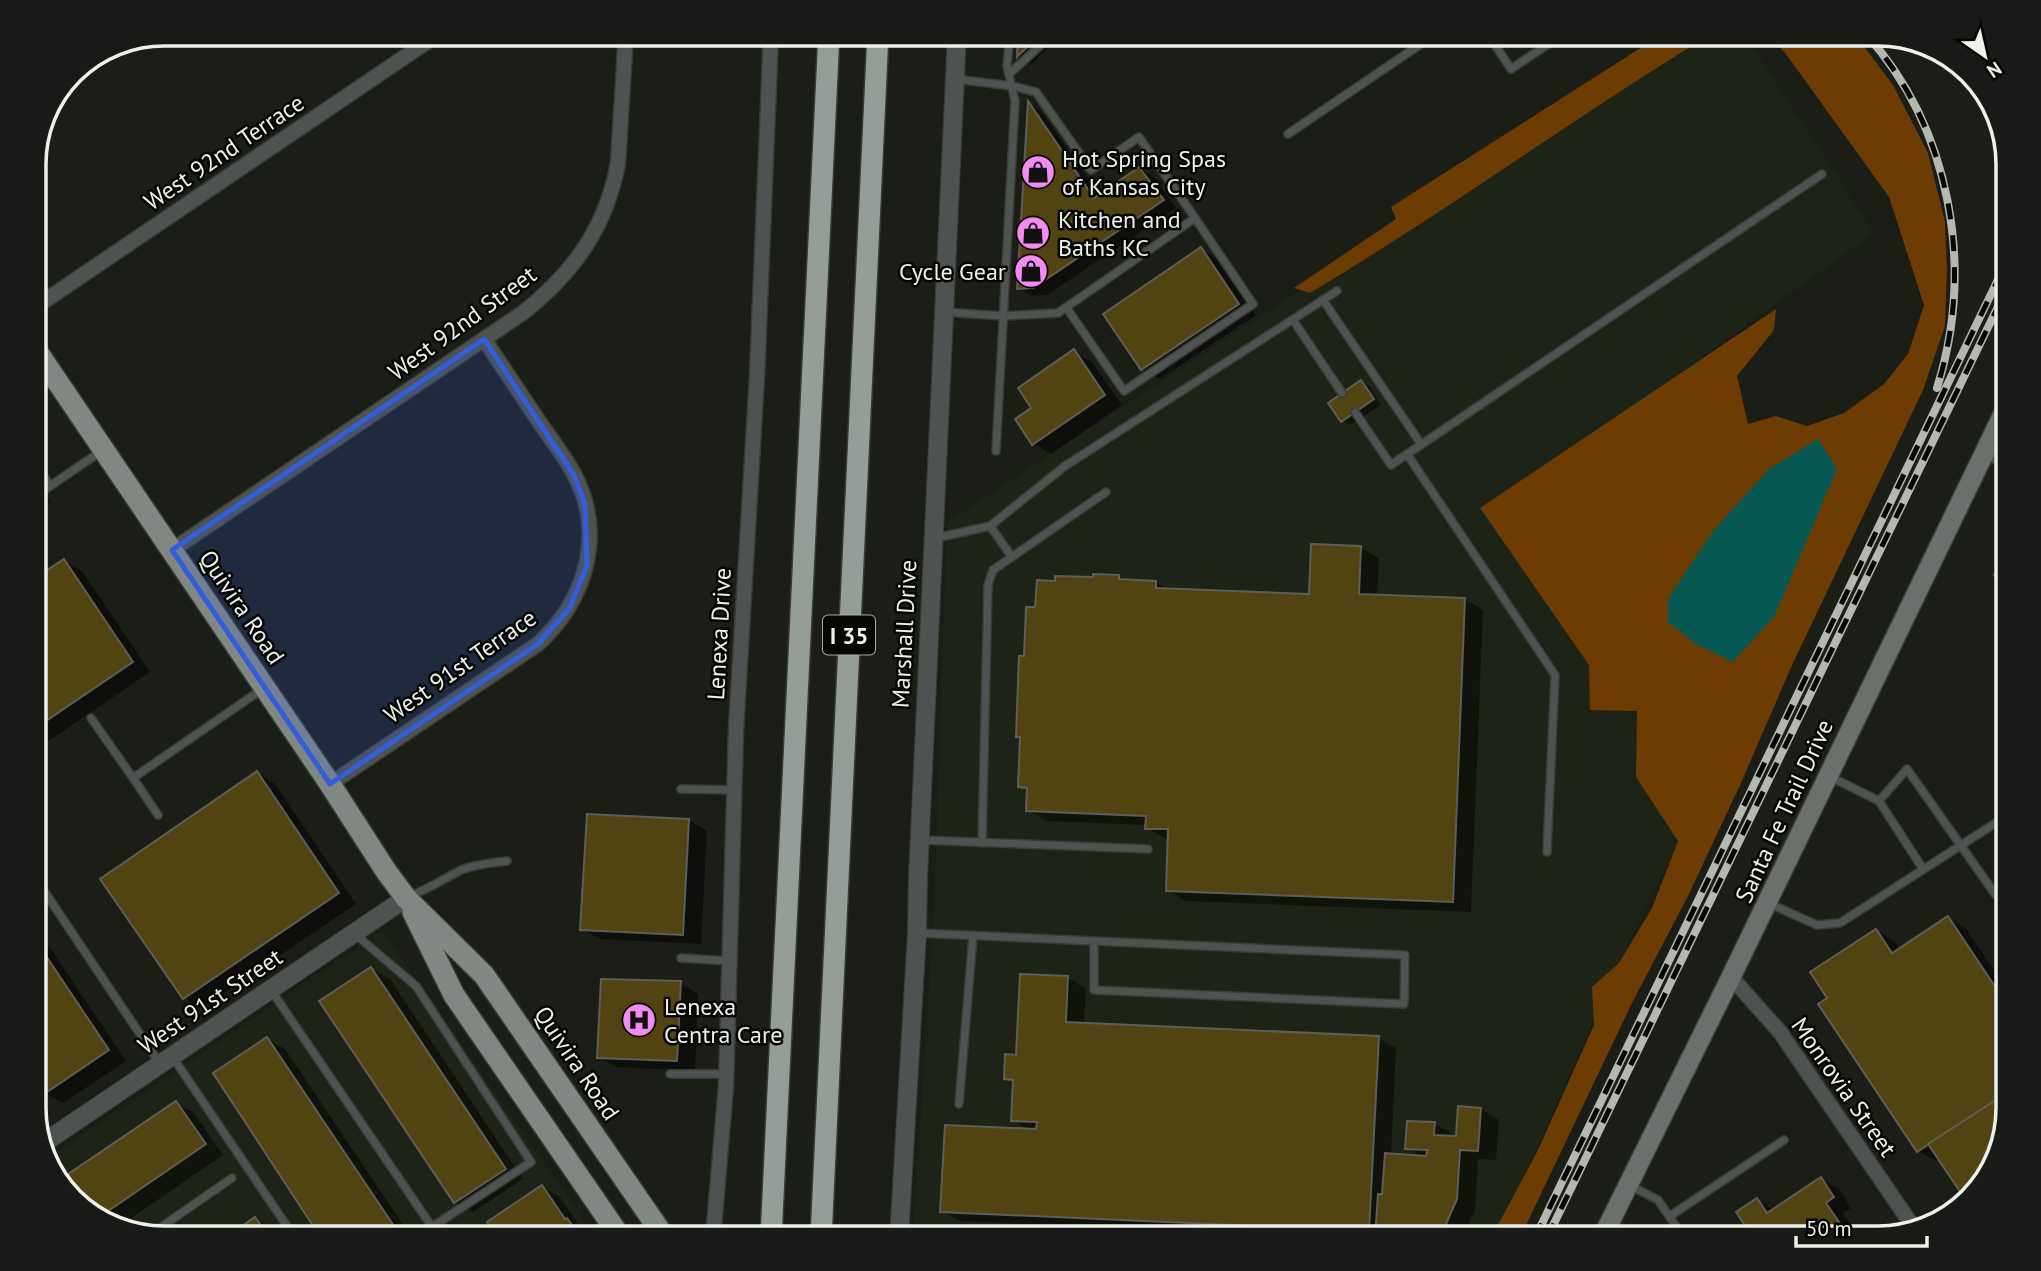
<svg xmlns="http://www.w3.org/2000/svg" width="2041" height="1271" viewBox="0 0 2041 1271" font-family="'PT Sans',sans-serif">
<rect width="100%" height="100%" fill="#1b1d17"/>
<!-- built -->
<g fill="#1e2317">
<polygon points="1691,33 1744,33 1874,233 1491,510 1633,714 1678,844 1629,941 1497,1238 913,1238 934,907 947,522"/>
<polygon points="382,931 597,1238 164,1238 91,1216 51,1172 47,1159"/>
</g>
<!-- forest -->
<g fill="#6c3c02">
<path d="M 1664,33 L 1713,33 C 1576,116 1447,211 1310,293 L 1294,288 L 1396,219 L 1391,207 Z"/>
<polygon points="1766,33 1854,33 1893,85 1928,153 1945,222 1947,269 1945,326 1923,390 1793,663 1741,783 1688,896 1632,1003 1520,1238 1491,1238 1538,1150 1594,1025 1592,987 1619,963 1652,908 1678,841 1636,777 1637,711 1590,710 1589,665 1480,508 1776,309 1774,330 1737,376 1748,424 1776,416 1807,426 1844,413 1884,384 1908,354 1924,305 1889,197 1786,54"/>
</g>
<!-- water -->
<polygon fill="#075752" points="1818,439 1837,469 1774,617 1733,662 1696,644 1668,622 1668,599 1713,531 1769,469"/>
<!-- shadow -->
<g fill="#0007">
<polygon points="1019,33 1064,33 1031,64 1018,56"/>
<polygon points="1029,104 1041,111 1100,196 1139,169 1153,176 1176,208 1047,295 1032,296 1019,288"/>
<polygon points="1201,249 1219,260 1256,315 1160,379 1142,369"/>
<polygon points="1074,352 1092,362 1122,405 1051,454 1033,443 1034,408"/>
<polygon points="1361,382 1370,387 1381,405 1351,425 1342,420"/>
<polygon points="34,477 51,502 42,508 36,505 34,506"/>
<polygon points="1361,548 1379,558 1377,596 1465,599 1483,610 1471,912 1186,901 1167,890 1170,838 1165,838 1147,828 1147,825 1046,821 1028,810 1029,792 1020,786 1022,738 1017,736 1026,658 1037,609 1057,583 1119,577 1127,581 1156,582 1170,591 1311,596"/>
<polygon points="64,561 82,571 150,672 34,751 34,581"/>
<polygon points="257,773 275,784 356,904 202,1008 184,998"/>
<polygon points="689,820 707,831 701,944 600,939 582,929"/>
<polygon points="1948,918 1966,929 2008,991 2008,1108 1986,1180 1966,1198 1940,1159 1936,1161 1918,1151 1829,998 1876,931 1894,941 1900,950"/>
<polygon points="34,924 126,1061 63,1103 45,1093 34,1076 38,1070 34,1063"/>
<polygon points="371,969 390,979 523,1179 473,1212 455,1202"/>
<polygon points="1068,978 1086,988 1084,1025 1378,1038 1396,1048 1391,1156 1423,1157 1407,1148 1435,1124 1453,1134 1452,1138 1458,1138 1481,1109 1499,1120 1496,1160 1478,1159 1475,1210 1462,1238 1322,1238 960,1221 942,1211 1031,1131 1013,1120 1015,1083 1005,1078"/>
<polygon points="680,983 698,994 695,1071 617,1067 598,1057"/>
<polygon points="267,1039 285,1049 412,1238 323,1238"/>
<polygon points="176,1103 194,1113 223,1155 121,1225 91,1216"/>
<polygon points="1821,1179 1839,1189 1851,1208 1843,1213 1859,1238 1733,1238 1748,1227 1758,1200 1774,1210"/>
<polygon points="542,1187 560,1197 580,1227 591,1238 473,1238"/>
<polygon points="255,1219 274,1229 279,1238 228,1238"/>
</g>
<!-- building -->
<g fill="#524412" stroke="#605d56" stroke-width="2">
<polygon points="1018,33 1042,33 1017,57"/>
<polygon points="1028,101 1094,198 1139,167 1164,200 1033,288 1017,289"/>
<polygon points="1201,247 1239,304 1141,370 1103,314"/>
<polygon points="1074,349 1105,395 1032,445 1015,419 1031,408 1018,388"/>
<polygon points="1361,380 1374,399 1341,422 1328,403"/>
<polygon points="1311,544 1361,546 1359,594 1465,598 1453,902 1166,891 1168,829 1145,829 1146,816 1026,811 1027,788 1018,787 1020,737 1016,737 1019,656 1024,656 1026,607 1035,607 1037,580 1055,581 1055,576 1093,577 1093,574 1119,575 1119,579 1156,581 1156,588 1309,594"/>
<polygon points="64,559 133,662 34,729 34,579"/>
<polygon points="2008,566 2008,595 1994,575"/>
<polygon points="257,771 339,893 183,999 100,879"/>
<polygon points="587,814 689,819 683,935 580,930"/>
<polygon points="1948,916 2008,1006 2008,1092 1917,1152 1818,1004 1827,998 1810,972 1876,929 1892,953"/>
<polygon points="34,938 109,1050 44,1094 34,1079 36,1070 34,1066"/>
<polygon points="371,967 506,1169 454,1203 319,1001"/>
<polygon points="1020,974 1068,976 1066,1022 1379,1036 1369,1231 940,1212 945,1125 1036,1129 1037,1122 1011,1121 1013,1080 1004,1079 1005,1054 1016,1055"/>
<polygon points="601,979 681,981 677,1061 597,1058"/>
<polygon points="267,1037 402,1238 321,1238 213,1073"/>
<polygon points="2008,1092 2008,1108 1986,1180 1965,1199 1928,1144"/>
<polygon points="176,1101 206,1144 98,1218 91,1216 58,1181"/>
<polygon points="1458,1106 1481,1108 1478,1151 1460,1150 1457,1199 1440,1238 1375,1238 1378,1194 1382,1194 1385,1153 1426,1156 1427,1150 1405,1149 1407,1121 1435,1122 1434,1135 1456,1136"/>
<polygon points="1821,1177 1834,1197 1826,1203 1850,1238 1729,1238 1746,1227 1736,1212 1757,1198 1767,1213"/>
<polygon points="542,1185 565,1219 567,1218 577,1232 570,1236 572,1238 470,1238 489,1225 487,1222"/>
<polygon points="255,1217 270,1238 225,1238"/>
</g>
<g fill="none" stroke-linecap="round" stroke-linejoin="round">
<!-- service casing -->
<g stroke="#393b35" stroke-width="10">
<g id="service">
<polyline points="1487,33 1511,69 1565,33"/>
<polyline points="1009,74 1054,33"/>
<polyline points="1288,134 1437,33"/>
<polyline points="1323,300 1421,444"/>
<polyline points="1066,307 1124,391 1253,304 1195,218"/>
<polyline points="945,312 1003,316 1058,313 1195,218 1139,137 1091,170 1036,92 1012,86 955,79"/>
<polyline points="1293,320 1342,393"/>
<polyline points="1355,412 1391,465 1822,174"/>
<polyline points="996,451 1015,101 1007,66 1010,33"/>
<polyline points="1407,454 1555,675 1547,852"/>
<polyline points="1984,455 2008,465"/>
<polyline points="34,460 50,486"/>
<polyline points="34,497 100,452"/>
<polyline points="990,526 1065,466 1337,291"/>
<polyline points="936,538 990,526 1012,557"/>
<polyline points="91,718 133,778 261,690"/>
<polyline points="1831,777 1879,801 1907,769 1995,894 2008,885"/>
<polyline points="133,778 158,815"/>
<polyline points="681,789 735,790"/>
<polyline points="1879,801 1923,869"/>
<polyline points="920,840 1148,849"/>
<polyline points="982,843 988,585 993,570 1106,492"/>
<polyline points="34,876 160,1064"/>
<path d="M 410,896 C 428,889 444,879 461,870 C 475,864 492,863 507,861"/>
<polyline points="1768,903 1817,925 1840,923 2008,815"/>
<polyline points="918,933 1405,955 1404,1004 1094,990 1094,942"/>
<polyline points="681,958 729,961"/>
<polyline points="271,990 432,1227 531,1162 416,986 356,935"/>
<polyline points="172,1056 295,1238"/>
<polyline points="670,1074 726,1074"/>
<polyline points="959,1104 973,936"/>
<polyline points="1631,1186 1658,1200 1684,1238"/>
<polyline points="1670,1216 1784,1140"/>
<polyline points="151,1234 232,1178"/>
<polyline points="417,1238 432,1227"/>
</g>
</g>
<!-- minor casing -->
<g stroke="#393b35" stroke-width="17">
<g id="minor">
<polyline points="34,308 440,33"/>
<path d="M 172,550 L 524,312 C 575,271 606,227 618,163 L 626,33"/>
<path d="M 330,784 L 538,644 C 586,600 606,534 574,474 C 564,455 550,438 538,420 C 520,393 502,366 484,339"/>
<polyline points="1731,977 1780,1032 1914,1228"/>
<polyline points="713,1238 726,1086 736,729 757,376 771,33"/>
</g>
</g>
<!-- tertiary casing -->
<g stroke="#393b35" stroke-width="20">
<g id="tertiary">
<polyline points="42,1144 406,898"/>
<polyline points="899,1238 917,933 918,877 957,33"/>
</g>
</g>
<!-- secondary casing -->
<g stroke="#393b35" stroke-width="22">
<polyline id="secondary" points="1602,1238 1731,977 2008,404"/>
</g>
<!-- primary casing -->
<g stroke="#393b35" stroke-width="24">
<g id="primary">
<polyline points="34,347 330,784 386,871 406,898 484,975 665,1238"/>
<polyline points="413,912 454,995 621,1238"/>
</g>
</g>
<!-- motorway casing -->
<g stroke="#393b35" stroke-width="24">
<g id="motorway">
<polyline points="771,1238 829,33"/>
<polyline points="821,1238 878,33"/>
</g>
</g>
<!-- service -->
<use href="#service" stroke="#4e5250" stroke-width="7"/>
<!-- minor -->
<use href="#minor" stroke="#4e5250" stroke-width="14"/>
<!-- tertiary -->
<use href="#tertiary" stroke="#4e5250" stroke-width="18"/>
<!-- secondary -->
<use href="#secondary" stroke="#6b706d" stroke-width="19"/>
<!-- primary -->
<use href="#primary" stroke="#818883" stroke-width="21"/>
<!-- motorway -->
<use href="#motorway" stroke="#959d98" stroke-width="21"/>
<!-- rail casing -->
<g stroke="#b5b7b1" stroke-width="8">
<g id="rail">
<path d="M 1865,33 C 1951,128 1975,267 1937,388"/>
<polyline points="1535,1238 2008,259"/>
<polyline points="1547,1238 2008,286"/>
</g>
</g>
<!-- rail -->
<use href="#rail" stroke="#060705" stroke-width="5" stroke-dasharray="16" stroke-linecap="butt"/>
</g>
<!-- marked area -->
<path fill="#325eda" fill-opacity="0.2" stroke="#325eda" stroke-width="5" stroke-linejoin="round" d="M 484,339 L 574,475 L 585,504 L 587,566 L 569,609 L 538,644 L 330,784 L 172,550 Z"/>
<!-- icons -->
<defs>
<g id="shop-disc" transform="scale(1.75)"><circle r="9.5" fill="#f38af2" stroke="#060705"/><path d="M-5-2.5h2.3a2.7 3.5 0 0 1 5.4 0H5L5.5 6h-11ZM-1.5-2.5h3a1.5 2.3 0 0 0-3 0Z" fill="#111"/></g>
<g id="hospital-disc" transform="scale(1.75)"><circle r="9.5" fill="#f38af2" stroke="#060705"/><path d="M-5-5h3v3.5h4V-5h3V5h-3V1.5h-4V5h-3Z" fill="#111"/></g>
</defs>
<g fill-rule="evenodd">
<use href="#shop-disc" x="1038" y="172"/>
<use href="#shop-disc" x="1033" y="233"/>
<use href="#shop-disc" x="1031" y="271"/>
<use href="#hospital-disc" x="639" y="1020"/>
</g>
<g text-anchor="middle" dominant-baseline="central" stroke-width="5" stroke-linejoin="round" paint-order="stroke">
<!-- shield labels -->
<rect fill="#060705" stroke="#a8aaa6" stroke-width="2" x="823" y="615.5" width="52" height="39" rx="5"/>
<g font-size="23" font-weight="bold" fill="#eef0eb">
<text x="849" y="635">I 35</text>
</g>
<!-- street labels -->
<g font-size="24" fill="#eef0eb" stroke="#060705">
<text transform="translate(224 152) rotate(-34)">West 92nd Terrace</text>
<text transform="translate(462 323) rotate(-36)">West 92nd Street</text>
<text transform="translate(242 607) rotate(56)">Quivira Road</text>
<text transform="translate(719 634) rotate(-87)">Lenexa Drive</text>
<text transform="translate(904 634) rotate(-87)">Marshall Drive</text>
<text transform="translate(460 666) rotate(-35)">West 91st Terrace</text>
<text transform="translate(1784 811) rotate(-65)">Santa Fe Trail Drive</text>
<text transform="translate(210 1001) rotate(-34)">West 91st Street</text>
<text transform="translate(577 1063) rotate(56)">Quivira Road</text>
<text transform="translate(1844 1087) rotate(55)">Monrovia Street</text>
</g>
<!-- poi labels -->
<g font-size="24" fill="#eef0eb" stroke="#060705" text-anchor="start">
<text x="1062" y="158">Hot Spring Spas<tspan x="1062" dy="28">of Kansas City</tspan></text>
<text x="1058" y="219">Kitchen and<tspan x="1058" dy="28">Baths KC</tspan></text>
<text x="1006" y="271" text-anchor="end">Cycle Gear</text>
<text x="664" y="1006">Lenexa<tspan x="664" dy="28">Centra Care</tspan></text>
</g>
</g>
<!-- crop -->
<path d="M0 0H2041V1271H0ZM164 46H1878A118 118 0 0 1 1996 164V1108A118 118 0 0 1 1878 1226H164A118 118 0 0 1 46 1108V164A118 118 0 0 1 164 46Z" fill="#191a17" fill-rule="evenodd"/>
<path fill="none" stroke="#eef0eb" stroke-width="3.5" d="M164 46H1878A118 118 0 0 1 1996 164V1108A118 118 0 0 1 1878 1226H164A118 118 0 0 1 46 1108V164A118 118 0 0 1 164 46Z"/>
<!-- north arrow -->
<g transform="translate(1985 56) rotate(146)" stroke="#060705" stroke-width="5" paint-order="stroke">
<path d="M0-5L12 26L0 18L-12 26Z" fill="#eef0eb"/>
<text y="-10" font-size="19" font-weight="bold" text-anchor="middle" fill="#eef0eb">N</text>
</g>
<!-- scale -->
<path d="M1796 1236v10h131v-10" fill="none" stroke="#eef0eb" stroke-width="3.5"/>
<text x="1806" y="1236" font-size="21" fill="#eef0eb" stroke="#060705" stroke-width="5" paint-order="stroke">50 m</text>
</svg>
